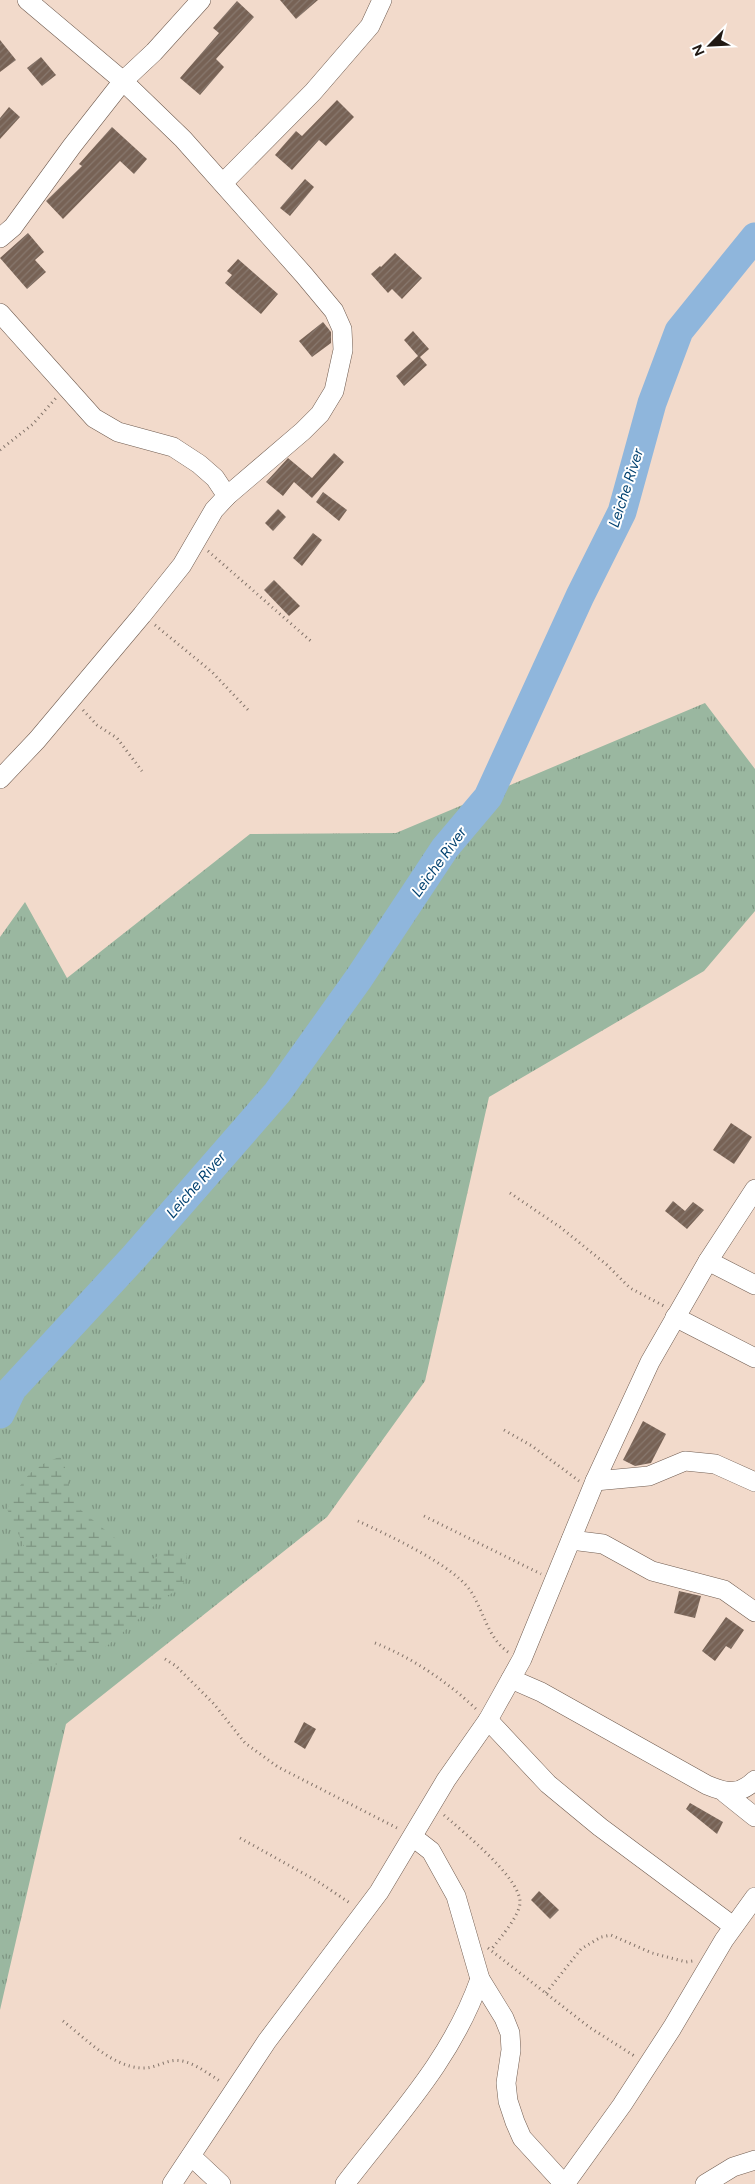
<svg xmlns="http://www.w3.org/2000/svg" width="755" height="2184" viewBox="0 0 755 2184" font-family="Figtree,sans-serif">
<defs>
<pattern id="grass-tufts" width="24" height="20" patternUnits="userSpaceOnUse" patternTransform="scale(1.25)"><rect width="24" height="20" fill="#9ab7a0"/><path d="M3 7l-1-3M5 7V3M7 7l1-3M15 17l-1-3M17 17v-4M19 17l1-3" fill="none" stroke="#7d9481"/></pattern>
<pattern id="wetland-marsh" width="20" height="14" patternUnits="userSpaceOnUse" patternTransform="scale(1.25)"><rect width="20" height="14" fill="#9ab7a0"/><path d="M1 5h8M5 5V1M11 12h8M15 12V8" fill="none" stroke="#7d9481"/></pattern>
<pattern id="building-hatch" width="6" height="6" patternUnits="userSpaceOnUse" patternTransform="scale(1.25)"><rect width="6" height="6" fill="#776255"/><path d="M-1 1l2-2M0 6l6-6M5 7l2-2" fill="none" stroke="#88786e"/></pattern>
</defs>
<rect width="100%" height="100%" fill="#f2dacb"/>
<!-- grass -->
<polygon fill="url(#grass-tufts)" points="705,703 755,769 755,911 704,971 489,1097 425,1381 327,1517 66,1724 0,2010 0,937 25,902 67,978 250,834 396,833"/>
<!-- wetland -->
<path fill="url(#wetland-marsh)" d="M 60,1457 L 64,1463 L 70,1490 L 77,1507 L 116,1539 L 141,1566 L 171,1548 L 187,1554 L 183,1587 L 163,1598 L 108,1645 L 66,1665 L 28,1663 L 0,1634 L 0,1548 L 10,1550 L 24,1546 L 7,1509 C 22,1481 29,1467 60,1457 Z"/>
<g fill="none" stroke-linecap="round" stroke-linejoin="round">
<!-- river -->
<polyline stroke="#8fb6dc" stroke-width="29" points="0,1414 12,1389 134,1257 277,1093 359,978 445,848 488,797 580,596 622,512 652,403 679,331 755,237"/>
</g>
<!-- building -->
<g fill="url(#building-hatch)">
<polygon points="280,0 318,0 296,19"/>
<polygon points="237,1 254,17 216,59 224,67 200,95 180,78 219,33 213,28"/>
<polygon points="0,40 16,60 0,72"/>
<polygon points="41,57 56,75 42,86 27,68"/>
<polygon points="337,100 354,117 326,146 319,140 292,170 275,155 296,131 302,136"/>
<polygon points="9,107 20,117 0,139 0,118"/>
<polygon points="112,127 147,159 134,174 120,161 63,219 46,201 82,166 79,164"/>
<polygon points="305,179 314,187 290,216 280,208"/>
<polygon points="28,233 44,252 35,260 46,272 27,289 0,258"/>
<polygon points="395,253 422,278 402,299 392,289 388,293 371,274 380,266 381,267"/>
<polygon points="238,259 278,294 261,314 225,283 232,275 227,271"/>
<polygon points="323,322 331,332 331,343 312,357 299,341"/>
<polygon points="413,331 429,349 420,357 427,365 404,386 396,376 418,356 404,340"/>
<polygon points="334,453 344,462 312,498 294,482 283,496 266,482 288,458 312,478"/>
<polygon points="323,492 347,510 339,521 316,502"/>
<polygon points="278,509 286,517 273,531 265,523"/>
<polygon points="313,533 322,540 302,566 293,558"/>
<polygon points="274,580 300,606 289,616 264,590"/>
<polygon points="731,1123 752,1137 734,1164 713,1150"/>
<polygon points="673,1201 685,1211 693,1202 704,1210 687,1229 665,1211"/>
<polygon points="643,1421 666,1434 651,1463 635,1466 623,1460"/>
<polygon points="679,1591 701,1596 695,1618 674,1613"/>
<polygon points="726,1617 744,1630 731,1649 726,1646 715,1661 702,1651"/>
<polygon points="304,1722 316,1729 305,1749 294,1742"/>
<polygon points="690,1803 723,1822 717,1834 686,1809"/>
<polygon points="539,1891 559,1910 550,1919 531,1900"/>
</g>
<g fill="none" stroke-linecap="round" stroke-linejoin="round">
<!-- minor casing -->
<g stroke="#705c50" stroke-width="20">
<g id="minor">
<polyline points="223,183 313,92 370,26 382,0"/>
<polyline points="0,238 13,227 72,146 123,81 154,52 201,0"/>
<polyline points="0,313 94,418 118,432 173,447 199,464 215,478 227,496"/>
<polyline points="0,779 37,740 142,615 182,565 214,510 227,496 303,431 320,414 334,391 343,350 342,329 334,311 304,275 183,139 123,81 27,0"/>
<polyline points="708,1261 755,1285"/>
<polyline points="675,1317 755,1358"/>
<polyline points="595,1481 649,1476 685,1461 715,1464 755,1482"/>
<polyline points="571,1540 603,1544 652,1571 724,1590 755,1612"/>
<path d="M 511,1679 L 541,1692 L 707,1785 C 726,1793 739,1796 755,1780"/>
<polyline points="488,1720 548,1784 600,1827 733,1926"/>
<polyline points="725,1793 755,1817"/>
<polyline points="413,1837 431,1851 456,1896 480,1979 504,2018 510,2033 511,2050 506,2083 508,2101 515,2122 522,2138 564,2184"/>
<polyline points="191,2156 221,2184"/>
<polyline points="172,2184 267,2041 379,1892 446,1780 488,1720 522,1659 595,1481 650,1362 708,1261 755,1189"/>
<path d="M 345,2184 C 396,2117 451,2061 480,1979"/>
<polyline points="565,2184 622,2105 672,2028 724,1940 755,1897"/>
<polyline points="705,2184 733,2167 755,2160"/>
</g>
</g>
<!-- path -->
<g stroke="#827369" stroke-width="3" stroke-dasharray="1 4" stroke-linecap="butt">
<polyline points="0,450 33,424 56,398"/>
<polyline points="208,551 313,643"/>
<polyline points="155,625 212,672 250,712"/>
<polyline points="83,710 97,725 117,738 142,771"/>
<polyline points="510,1193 560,1227 607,1265 630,1288 664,1306"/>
<polyline points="504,1430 532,1446 579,1481"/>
<polyline points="424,1516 541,1574"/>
<path d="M 358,1521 C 388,1535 451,1564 470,1590 C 484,1611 487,1637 508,1652"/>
<path d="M 375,1643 C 411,1657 448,1682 476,1709"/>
<polyline points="165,1659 176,1666 214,1704 245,1743 278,1767 399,1829"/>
<path d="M 444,1815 C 463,1832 518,1876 520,1901 C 521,1915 499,1939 491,1950"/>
<polyline points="240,1838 317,1881 350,1903"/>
<polyline points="488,1948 589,2027 636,2057"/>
<polyline points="546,1993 581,1949 601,1937 611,1935 652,1953 686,1962 693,1961"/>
<path d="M 63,2021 C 85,2038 111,2066 141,2068 C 152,2069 161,2063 171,2061 C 187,2057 207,2073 220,2081"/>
</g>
<!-- minor -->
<use href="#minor" stroke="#fff" stroke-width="19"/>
</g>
<g text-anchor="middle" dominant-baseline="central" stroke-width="4" stroke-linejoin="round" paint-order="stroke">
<!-- water labels -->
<g font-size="15" font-style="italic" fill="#004170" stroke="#fff">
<text transform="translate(626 488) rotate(-72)">Leiche River</text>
<text transform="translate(439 862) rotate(-54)">Leiche River</text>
<text transform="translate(196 1185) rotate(-49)">Leiche River</text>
</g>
</g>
<!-- north arrow -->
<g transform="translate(710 45) rotate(246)" stroke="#ffffff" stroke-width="4" paint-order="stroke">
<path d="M0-4L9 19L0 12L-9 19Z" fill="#211914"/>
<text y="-8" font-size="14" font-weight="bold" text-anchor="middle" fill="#211914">N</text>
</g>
</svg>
